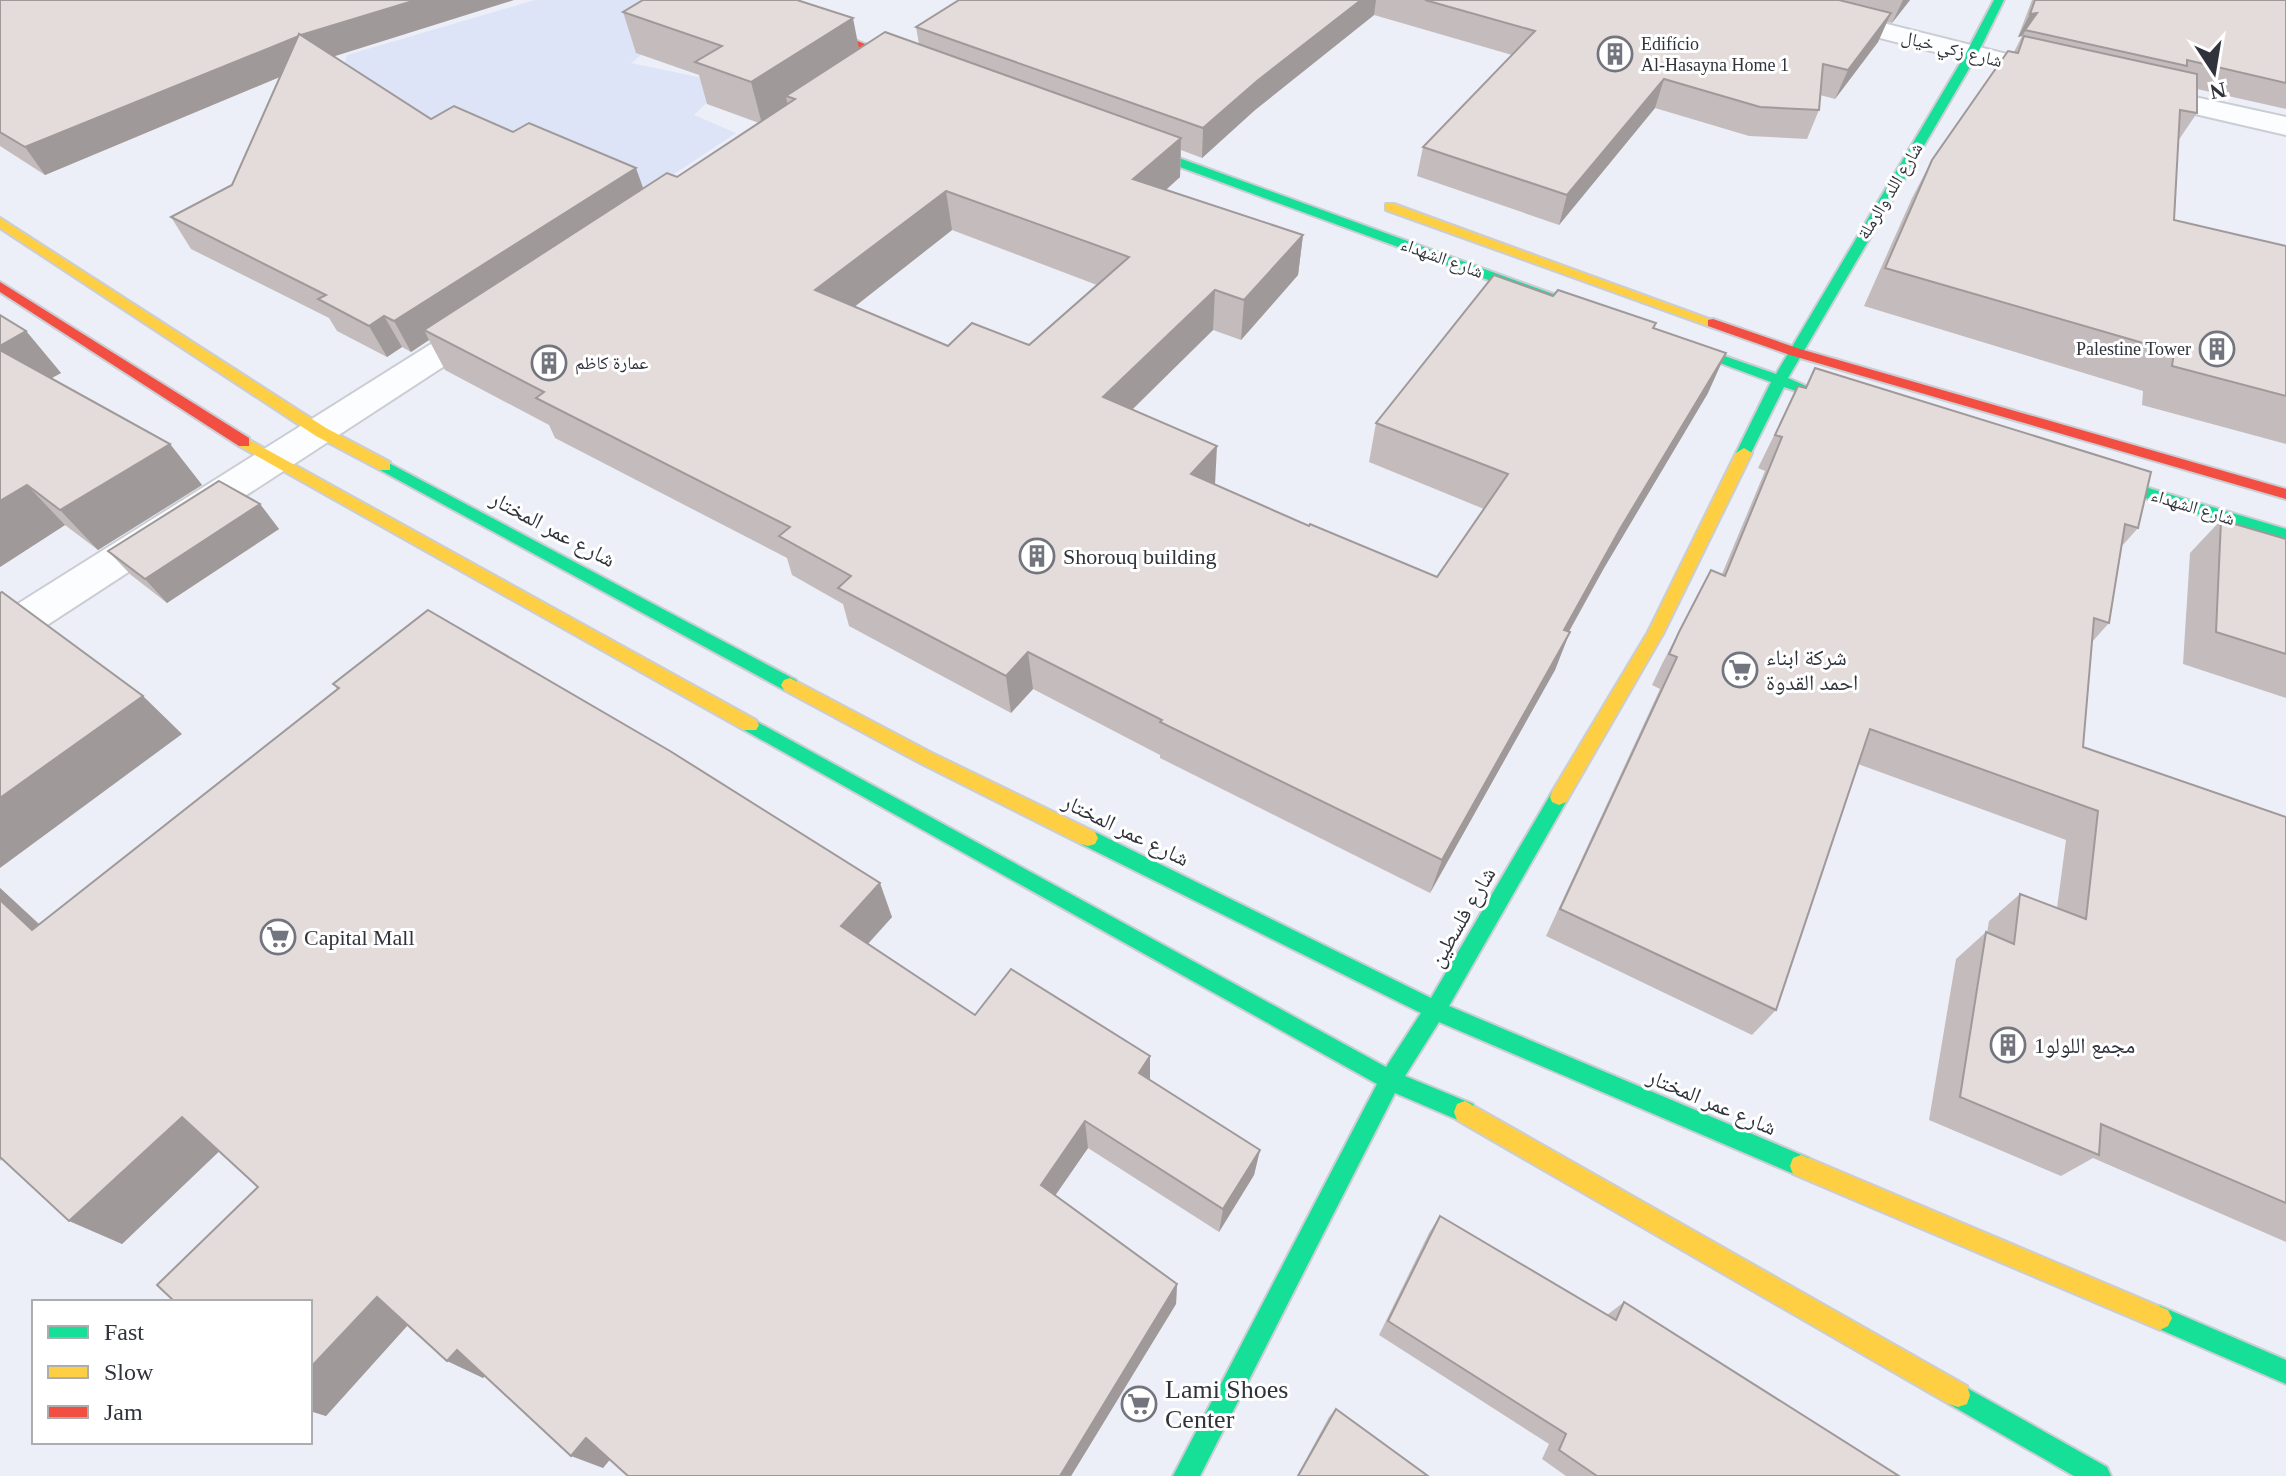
<svg xmlns="http://www.w3.org/2000/svg" width="2286" height="1476" viewBox="0 0 2286 1476" font-family="'Times New Roman','Noto Naskh Arabic',serif">
<rect width="100%" height="100%" fill="#eceff7"/>
<!-- green -->
<polygon fill="#dde4f8" points="535,0 657,0 693,14 631,63 727,83 694,115 736,133 641,196 373,108 340,80 347,55"/>
<g fill="none" stroke-linecap="round" stroke-linejoin="round">
<!-- street casing -->
<g stroke="#cacdd4" stroke-width="4">
<g id="street">
<polygon points="1747,0 1791,0 2067,69 2071,75 2067,81 2057,83 1751,5"/>
<polygon points="2140,85 2286,117 2286,135 2130,99 2126,93 2130,87"/>
<polygon points="486,314 498,317 503,324 498,331 15,646 0,651 0,615 474,317"/>
</g>
</g>
<!-- fast casing -->
<g stroke="#cacdd4" stroke-width="4">
<g id="fast">
<polygon points="1994,0 2004,0 1977,55 1788,378 1815,390 1808,395 1784,387 1749,457 1739,457 1736,453 1771,382 1658,340 1665,336 1670,337 1776,374 1965,55"/>
<polygon points="1124,138 1553,294 1555,297 1553,300 1543,300 1120,145 1118,142"/>
<polygon points="385,461 796,680 799,685 796,690 784,690 380,470 377,466"/>
<polygon points="2088,470 2286,529 2286,541 2083,479 2080,475"/>
<polygon points="750,718 1386,1067 1421,1013 1081,844 1078,838 1081,832 1088,830 1095,832 1431,998 1552,792 1559,789 1566,792 1568,797 1566,802 1449,1006 1809,1158 1812,1166 1809,1174 1801,1177 1439,1022 1405,1076 1473,1104 1476,1112 1473,1120 1465,1123 1395,1093 1200,1476 1173,1476 1377,1084 744,730 741,725 744,720"/>
<polygon points="2160,1306 2286,1360 2286,1384 2152,1326 2148,1318 2152,1310"/>
<polygon points="1958,1383 2107,1467 2111,1476 2074,1476 1949,1404 1946,1395 1949,1386"/>
</g>
</g>
<!-- slow casing -->
<g stroke="#cacdd4" stroke-width="4">
<g id="slow">
<polygon points="1386,204 1394,204 1720,323 1718,326 1708,326 1386,210"/>
<polygon points="0,218 326,428 390,462 390,470 380,470 316,436 0,228"/>
<polygon points="244,437 756,720 759,725 756,730 744,730 239,446 239,438"/>
<polygon points="1744,448 1752,453 1663,634 1566,802 1559,805 1552,802 1550,797 1552,792 1648,632 1736,453"/>
<polygon points="790,678 932,753 1095,832 1098,838 1095,844 1088,846 1081,844 920,763 784,690 781,685 784,680"/>
<polygon points="1465,1101 1967,1386 1970,1395 1967,1404 1958,1407 1949,1404 1457,1120 1454,1112 1457,1104"/>
<polygon points="1801,1155 2168,1310 2172,1318 2168,1326 2160,1330 1793,1174 1790,1166 1793,1158"/>
</g>
</g>
<!-- jam casing -->
<g stroke="#cacdd4" stroke-width="4">
<g id="jam">
<polygon points="738,0 753,0 926,68 916,70"/>
<polygon points="0,282 249,438 249,446 239,446 0,292"/>
<polygon points="1713,319 1800,349 2286,489 2286,499 1790,355 1708,326 1708,320"/>
</g>
</g>
<!-- street -->
<use href="#street" fill="#fcfdfe" fill-rule="evenodd"/>
<!-- fast -->
<use href="#fast" fill="#16e098" fill-rule="evenodd"/>
<!-- slow -->
<use href="#slow" fill="#ffcf43" fill-rule="evenodd"/>
<!-- jam -->
<use href="#jam" fill="#f24e42" fill-rule="evenodd"/>
</g>
<!-- wall -->
<g fill="#c4bcbc" fill-rule="evenodd">
<path d="M 0,0 L 334,56 L 431,119 L 643,188 L 677,177 L 759,123 L 707,104 L 699,75 L 636,53 L 623,12 L 859,49 L 919,44 L 916,27 L 959,0 L 1910,0 L 1892,23 L 1887,22 L 1878,42 L 1835,99 L 1820,95 L 1819,110 L 1807,139 L 1749,136 L 1655,108 L 1559,225 L 1417,176 L 1423,147 L 1512,55 L 1374,15 L 1255,110 L 1202,158 L 1181,150 L 1180,177 L 1166,190 L 1303,235 L 1298,275 L 1241,340 L 1213,330 L 1132,410 L 1215,484 L 1309,526 L 1437,577 L 1484,509 L 1369,462 L 1376,423 L 1553,296 L 1656,323 L 1654,328 L 1708,393 L 1604,568 L 1569,632 L 1555,670 L 1430,893 L 1160,758 L 1160,755 L 1033,689 L 1011,713 L 849,626 L 843,604 L 792,575 L 787,558 L 555,438 L 549,425 L 445,370 L 429,340 L 411,352 L 402,347 L 387,357 L 337,331 L 329,318 L 191,249 L 171,217 L 232,185 L 280,77 L 45,175 L 0,146 ZM 952,230 L 1097,285 L 1029,345 L 948,346 L 855,306 Z"/>
<polygon points="2032,0 2286,0 2286,109 2197,89 2197,113 2178,141 2174,220 2286,246 2286,444 2142,405 2143,391 1864,306 1912,198 1932,160 2014,52 2022,36 2018,37"/>
<polygon points="26,331 61,373 51,378 170,444 202,485 98,550 65,525 0,567"/>
<polygon points="1815,368 2138,528 2122,546 2109,623 2092,642 2083,747 2286,817 2286,1242 2093,1158 2061,1176 1929,1120 1956,959 1986,932 1987,933 1989,921 2020,894 2057,908 2066,840 1858,764 1776,1010 1752,1035 1546,936 1660,689 1652,685 1662,664 1711,570 1722,574 1765,471 1758,468 1798,386 1805,388"/>
<polygon points="260,504 279,529 167,603 131,575 108,551"/>
<polygon points="2221,520 2286,539 2286,698 2183,664 2190,553"/>
<polygon points="333,684 892,917 868,944 975,1015 1150,1056 1150,1080 1260,1150 1254,1175 1219,1232 1088,1148 1055,1195 1177,1284 1176,1304 1071,1476 628,1476 610,1459 603,1468 485,1376 483,1378 408,1325 326,1416 310,1411 310,1302 258,1187 219,1151 122,1244 2,1159 0,1161 0,888 39,924 337,689"/>
<polygon points="1440,1216 1607,1315 1624,1302 1899,1476 1566,1476 1542,1459 1549,1444 1379,1335 1429,1233"/>
<polygon points="1336,1409 1428,1476 1297,1476 1329,1417"/>
</g>
<!-- shaded-wall -->
<g fill="#a09999">
<polygon points="416,0 514,0 313,63 45,175 25,147 299,36"/>
<polygon points="1361,0 1376,0 1374,15 1255,110 1202,158 1203,128 1257,81"/>
<polygon points="1903,0 1910,0 1892,23"/>
<polygon points="1891,13 1878,42 1835,99 1848,70"/>
<polygon points="2037,13 2022,36 2018,37 2030,14"/>
<polygon points="853,18 861,59 786,96 788,107 762,124 751,82"/>
<polygon points="1664,79 1655,108 1559,225 1567,195"/>
<polygon points="1181,138 1180,177 1133,219 1133,179"/>
<polygon points="636,168 647,199 424,330 429,340 411,352 394,321"/>
<polygon points="946,191 952,230 825,330 815,290"/>
<polygon points="1303,235 1298,275 1241,340 1244,300"/>
<polygon points="1215,290 1213,330 1104,437 1103,397"/>
<polygon points="384,316 402,347 387,357 369,326"/>
<polygon points="26,331 61,373 32,389 0,352 0,346"/>
<polygon points="1726,353 1708,393 1604,568 1549,667 1564,630 1620,529"/>
<polygon points="170,444 202,485 98,550 60,510"/>
<polygon points="1217,446 1215,485 1191,474"/>
<polygon points="27,485 65,525 0,567 0,501"/>
<polygon points="260,504 279,529 167,603 145,579"/>
<polygon points="1570,632 1555,670 1430,893 1442,860"/>
<polygon points="1028,652 1033,689 1011,713 1006,676"/>
<polygon points="143,696 182,734 0,868 0,798"/>
<polygon points="880,883 892,917 854,959 841,926"/>
<polygon points="0,888 80,962 32,930 0,900"/>
<polygon points="1150,1056 1150,1085 1139,1073"/>
<polygon points="182,1117 228,1143 122,1244 69,1221"/>
<polygon points="1085,1121 1088,1148 1046,1209 1041,1185"/>
<polygon points="1260,1150 1254,1175 1219,1232 1223,1209"/>
<polygon points="1177,1284 1176,1304 1071,1476 1060,1476"/>
<polygon points="377,1297 416,1316 326,1416 310,1411 310,1368"/>
<polygon points="457,1350 493,1367 483,1378 447,1361"/>
<polygon points="586,1438 617,1451 603,1468 571,1456"/>
</g>
<!-- building -->
<g fill="#e4dbdb" stroke="#a09999" stroke-width="2" fill-rule="evenodd">
<polygon points="0,0 416,0 301,35 299,34 299,36 25,147 0,132"/>
<polygon points="643,0 797,0 853,18 751,82 695,62 722,46 623,12"/>
<polygon points="959,0 1361,0 1257,81 1203,128 916,27"/>
<polygon points="1425,0 1839,0 1891,13 1848,70 1823,64 1819,110 1760,107 1664,79 1567,195 1423,147 1535,31"/>
<polygon points="2035,0 2286,0 2286,83 2187,60 2187,66 2025,30 2037,13 2030,14"/>
<path d="M 885,32 L 1181,138 L 1133,179 L 1303,235 L 1244,300 L 1215,290 L 1103,397 L 1217,446 L 1191,474 L 1309,526 L 1310,524 L 1437,577 L 1508,474 L 1376,423 L 1494,275 L 1553,296 L 1558,290 L 1656,323 L 1653,328 L 1726,353 L 1620,529 L 1564,630 L 1570,632 L 1442,860 L 1160,722 L 1162,720 L 1028,652 L 1006,676 L 838,588 L 851,576 L 779,536 L 790,527 L 536,398 L 544,392 L 424,330 L 667,173 L 677,177 L 795,99 L 786,96 ZM 946,191 L 1129,257 L 1029,345 L 972,323 L 948,346 L 815,290 Z"/>
<polygon points="299,34 431,119 454,106 513,132 529,123 636,168 394,321 384,316 369,326 318,299 326,295 171,217 232,185"/>
<polygon points="2024,36 2197,74 2197,113 2180,110 2174,220 2286,246 2286,396 2172,366 2174,352 1885,268 1932,160 2008,51 2018,53"/>
<polygon points="0,315 26,331 0,346"/>
<polygon points="0,350 170,444 60,510 27,485 0,501"/>
<polygon points="1815,368 2151,472 2138,528 2125,524 2109,623 2094,618 2083,747 2286,817 2286,1203 2101,1124 2099,1155 1960,1097 1986,932 2014,944 2020,894 2086,919 2098,811 1870,729 1776,1010 1560,909 1677,657 1669,654 1679,632 1711,570 1725,576 1782,437 1775,435 1798,386 1806,388"/>
<polygon points="219,481 260,504 145,579 108,551"/>
<polygon points="2221,520 2286,539 2286,654 2216,632"/>
<polygon points="2,592 143,696 0,798 0,593"/>
<polygon points="428,610 670,751 880,883 841,926 975,1015 1011,969 1150,1056 1139,1073 1260,1150 1223,1209 1085,1121 1041,1185 1177,1284 1060,1476 628,1476 586,1438 571,1456 457,1350 447,1361 377,1297 310,1368 310,1302 175,1302 157,1285 258,1187 182,1117 69,1221 0,1157 0,900 32,930 339,688 333,684"/>
<polygon points="1440,1216 1616,1320 1624,1302 1899,1476 1597,1476 1559,1450 1566,1434 1388,1321"/>
<polygon points="1336,1409 1428,1476 1298,1476"/>
</g>
<!-- icons -->
<defs>
<g id="building-ring" transform="scale(1.8)"><circle r="9.5" fill="#fff" stroke="#72757d" stroke-width="1.5"/><path d="M-4-6H4V6H1V3H-1V6H-4ZM-2.5-4.3h1.7v1.8h-1.7ZM.8-4.3h1.7v1.8H.8ZM-2.5-1h1.7V.8h-1.7ZM.8-1h1.7V.8H.8Z" fill="#72757d"/></g>
<g id="supermarket-ring" transform="scale(1.8)"><circle r="9.5" fill="#fff" stroke="#72757d" stroke-width="1.5"/><path d="M-6-5.5h2.5l.6 2H6L4.5 2H-2.5L-4.4-4H-6ZM-1.5 3.2a1.3 1.3 0 1 0 .1 0ZM3 3.2a1.3 1.3 0 1 0 .1 0Z" fill="#72757d"/></g>
</defs>
<g fill-rule="evenodd">
<use href="#building-ring" x="1615" y="54"/>
<use href="#building-ring" x="2217" y="349"/>
<use href="#building-ring" x="549" y="363"/>
<use href="#building-ring" x="1037" y="556"/>
<use href="#supermarket-ring" x="1740" y="670"/>
<use href="#supermarket-ring" x="278" y="937"/>
<use href="#building-ring" x="2008" y="1045"/>
<use href="#supermarket-ring" x="1139" y="1404"/>
</g>
<g text-anchor="middle" dominant-baseline="central" stroke-width="6" stroke-linejoin="round" paint-order="stroke">
<!-- far-poi labels -->
<g font-size="18" fill="#30333c" stroke="#fff" text-anchor="start">
<text x="1641" y="44">Edifício<tspan x="1641" dy="21">Al-Hasayna Home 1</tspan></text>
<text x="2191" y="349" text-anchor="end">Palestine Tower</text>
<text x="575" y="363">عمارة كاظم</text>
</g>
<!-- far-street labels -->
<g font-size="18" fill="#30333c" stroke="#fff">
<text transform="translate(1952 49) rotate(14)">شارع زكي خيال</text>
<text transform="translate(1890 191) rotate(-59)">شارع اللد والرملة</text>
<text transform="translate(1442 258) rotate(20)">شارع الشهداء</text>
<text transform="translate(2193 507) rotate(17)">شارع الشهداء</text>
</g>
<!-- street labels -->
<g font-size="22" fill="#30333c" stroke="#fff">
<text transform="translate(553 529) rotate(28)">شارع عمر المختار</text>
<text transform="translate(1126 830) rotate(26)">شارع عمر المختار</text>
<text transform="translate(1462 917) rotate(-60)">شارع فلسطين</text>
<text transform="translate(1712 1102) rotate(23)">شارع عمر المختار</text>
</g>
<!-- poi labels -->
<g font-size="22" fill="#30333c" stroke="#fff" text-anchor="start">
<text x="1063" y="556">Shorouq building</text>
<text x="1766" y="657">شركة ابناء<tspan x="1766" dy="25">احمد القدوة</tspan></text>
<text x="304" y="937">Capital Mall</text>
<text x="2034" y="1045">مجمع اللولو1</text>
</g>
<!-- near-poi labels -->
<g font-size="26" fill="#30333c" stroke="#fff" text-anchor="start">
<text x="1165" y="1389">Lami Shoes<tspan x="1165" dy="30">Center</tspan></text>
</g>
</g>
<!-- legend -->
<rect x="32" y="1300" width="280" height="144" fill="#ffffff" stroke="#acadb1" stroke-width="2"/>
<rect x="48" y="1326" width="40" height="12" fill="#16e098" stroke="#acadb1" stroke-width="2"/>
<text x="104" y="1340" font-size="24" fill="#30333c">Fast</text>
<rect x="48" y="1366" width="40" height="12" fill="#ffcf43" stroke="#acadb1" stroke-width="2"/>
<text x="104" y="1380" font-size="24" fill="#30333c">Slow</text>
<rect x="48" y="1406" width="40" height="12" fill="#f24e42" stroke="#acadb1" stroke-width="2"/>
<text x="104" y="1420" font-size="24" fill="#30333c">Jam</text>
<!-- north arrow -->
<g transform="translate(2214 72) rotate(168)" stroke="#ffffff" stroke-width="6" paint-order="stroke">
<path d="M0-6L14 30L0 20L-14 30Z" fill="#30333c"/>
<text y="-12" font-size="22" font-weight="bold" text-anchor="middle" fill="#30333c">N</text>
</g>
</svg>
